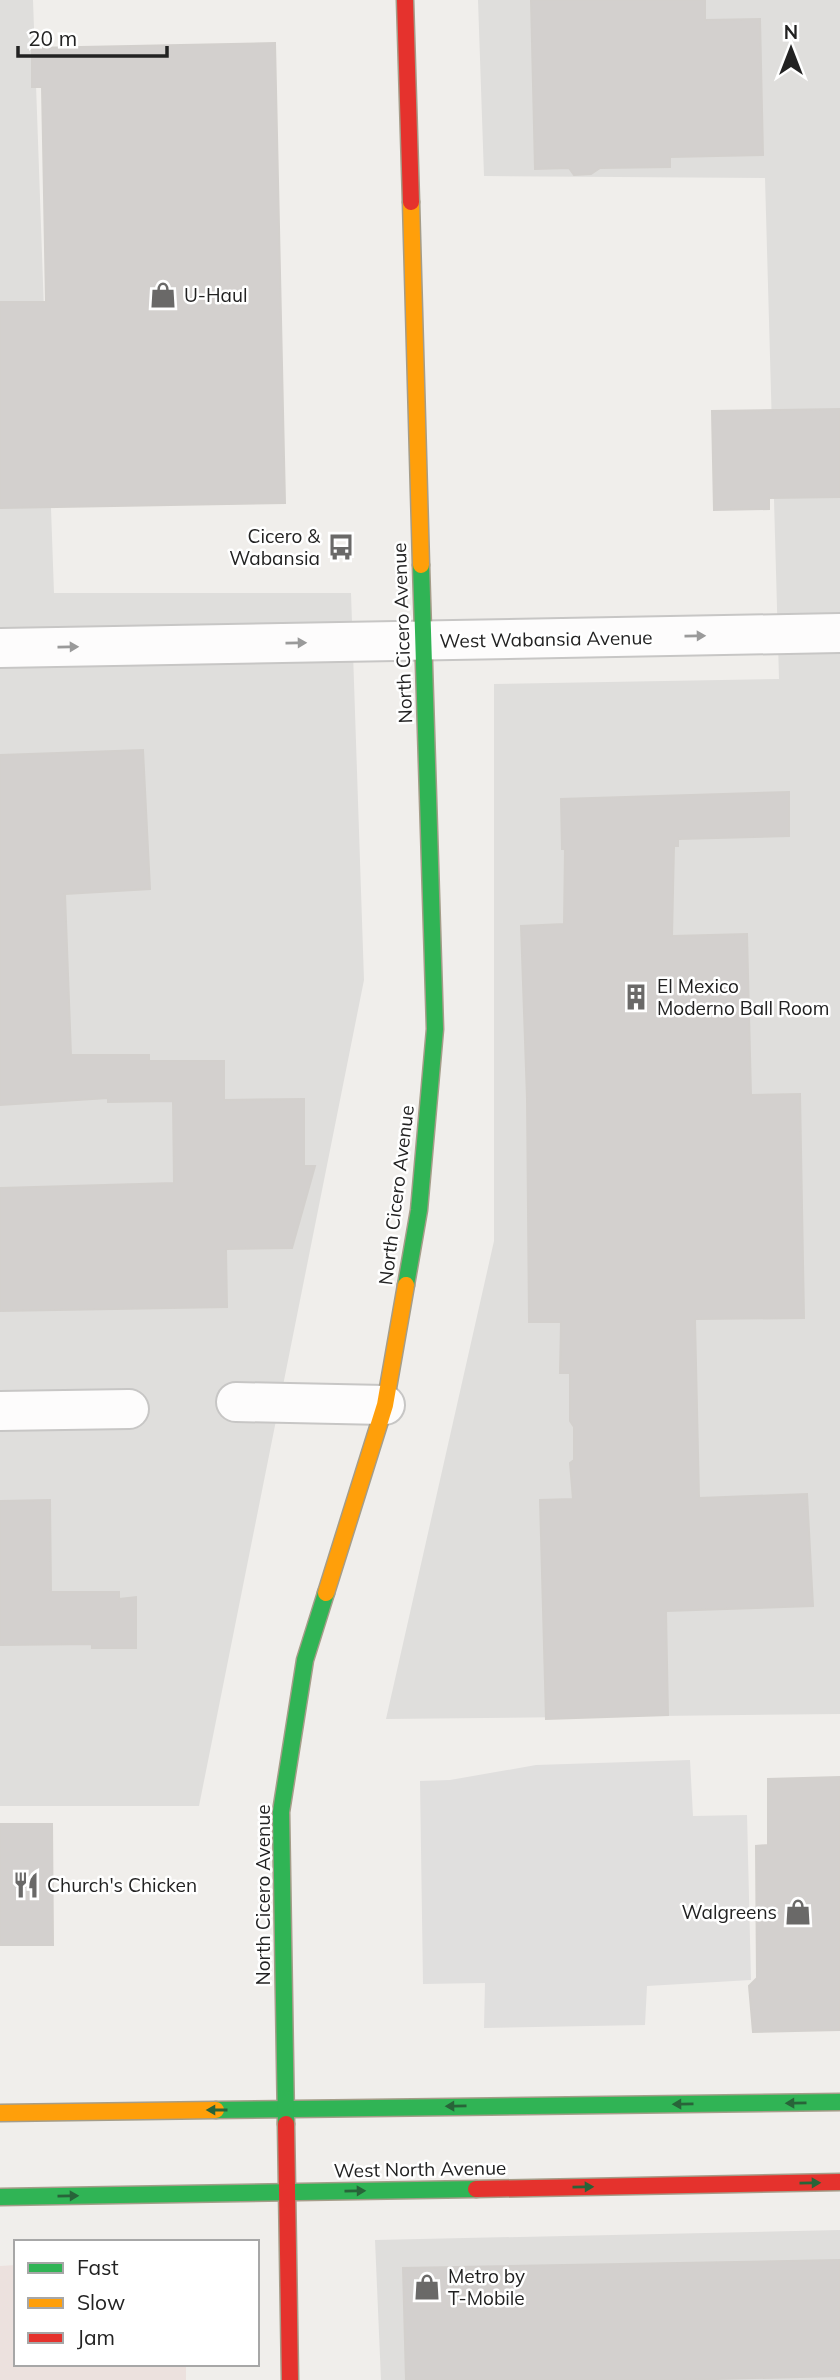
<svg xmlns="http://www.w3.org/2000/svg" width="840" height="2380" viewBox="0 0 840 2380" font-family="Mulish,sans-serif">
<rect width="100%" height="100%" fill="#f0eeeb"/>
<!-- residential -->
<g fill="#dfdedc">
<polygon points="0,0 33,0 54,593 351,593 364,980 199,1806 0,1806"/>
<polygon points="478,0 840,0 840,1714 386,1719 494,1241 494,684 779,679 765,178 484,176"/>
<polygon points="840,2230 840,2380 381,2380 375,2240"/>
</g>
<!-- commercial -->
<polygon fill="#ece1de" points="16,2265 16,2364 186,2364 186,2380 0,2380 0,2266"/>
<!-- parking -->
<polygon fill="#e0dfde" points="690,1760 693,1816 747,1815 751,1980 647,1986 645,2025 484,2028 485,1983 423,1984 420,1781 450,1780 536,1765"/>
<!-- building -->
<g fill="#d3d0ce" stroke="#d3d0cd" stroke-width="2">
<polygon points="531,0 705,0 705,20 760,19 763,155 670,157 670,167 600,168 591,174 574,175 569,168 535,169"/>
<polygon points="275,43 285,503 0,508 0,302 46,302 42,87 32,87 32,48"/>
<polygon points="840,409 840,497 769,498 769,509 714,510 712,411"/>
<polygon points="143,750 150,889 65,894 71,1055 149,1055 149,1061 224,1061 224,1100 304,1099 304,1166 315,1166 292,1248 226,1249 227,1307 0,1311 0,1188 174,1183 173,1101 108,1102 108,1098 0,1105 0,755"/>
<polygon points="789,792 789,836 678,839 678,846 674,846 672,936 747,934 751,1095 800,1094 804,1318 695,1319 699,1498 807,1494 813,1606 666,1611 668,1715 546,1719 540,1500 573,1499 570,1463 574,1460 574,1427 570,1421 570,1373 560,1373 561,1322 529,1322 527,1098 521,926 564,924 565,849 562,849 561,799"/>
<polygon points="50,1500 51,1592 119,1592 119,1599 136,1597 136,1648 92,1648 92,1644 0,1645 0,1501"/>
<polygon points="840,1777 840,2030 753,2032 749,1986 757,1978 756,1846 768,1845 768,1779"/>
<polygon points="0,1824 52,1824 53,1945 0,1945"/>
<polygon points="840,2260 840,2376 675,2380 406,2380 403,2268"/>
</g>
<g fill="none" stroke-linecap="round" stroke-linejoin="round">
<!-- street casing -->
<g stroke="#c7c6c5" stroke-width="42">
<g id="street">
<polyline points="0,648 840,633"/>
<polyline points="236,1402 385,1405"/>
<polyline points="0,1411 129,1409"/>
</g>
</g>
<!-- fast casing -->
<g stroke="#a59d89" stroke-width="19">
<g id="fast">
<polyline points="406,1285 419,1210 435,1029 421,565"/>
<polyline points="216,2110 840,2102"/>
<polyline points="286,2124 281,1812 305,1660 326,1593"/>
<polyline points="0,2197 476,2189"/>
</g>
</g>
<!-- slow casing -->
<g stroke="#a59d89" stroke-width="19">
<g id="slow">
<polyline points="411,202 421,565"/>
<polyline points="326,1593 385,1405 406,1285"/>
<polyline points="0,2113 216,2110"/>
</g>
</g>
<!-- jam casing -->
<g stroke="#a59d89" stroke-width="19">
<g id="jam">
<polyline points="405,0 411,202"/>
<polyline points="286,2124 290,2380"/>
<polyline points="476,2189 840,2182"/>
</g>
</g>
<!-- street -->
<use href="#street" stroke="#fdfcfc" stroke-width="38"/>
<!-- fast -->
<use href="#fast" stroke="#30b455" stroke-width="16"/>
<!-- slow -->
<use href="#slow" stroke="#ff9f0a" stroke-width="16"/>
<!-- jam -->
<use href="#jam" stroke="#e5322d" stroke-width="16"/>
</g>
<!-- one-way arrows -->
<defs><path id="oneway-solid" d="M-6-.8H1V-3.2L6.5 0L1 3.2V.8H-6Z" transform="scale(1.75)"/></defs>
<g fill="#9a9a9a">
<use href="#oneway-solid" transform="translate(695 636) rotate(-1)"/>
<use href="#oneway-solid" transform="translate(296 643) rotate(-1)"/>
<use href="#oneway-solid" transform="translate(68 647) rotate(-1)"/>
</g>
<g fill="#286439">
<use href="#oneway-solid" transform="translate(796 2103) rotate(179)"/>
<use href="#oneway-solid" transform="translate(683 2104) rotate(179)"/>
<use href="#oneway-solid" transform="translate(456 2106) rotate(179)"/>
<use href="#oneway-solid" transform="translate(217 2110) rotate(180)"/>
<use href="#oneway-solid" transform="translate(810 2183) rotate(-1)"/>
<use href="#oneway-solid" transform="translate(583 2187) rotate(-1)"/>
<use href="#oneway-solid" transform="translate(355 2191) rotate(-1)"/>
<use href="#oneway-solid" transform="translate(68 2196) rotate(-1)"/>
</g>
<!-- icons -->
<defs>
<g id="shop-bare" transform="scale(2.1)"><path d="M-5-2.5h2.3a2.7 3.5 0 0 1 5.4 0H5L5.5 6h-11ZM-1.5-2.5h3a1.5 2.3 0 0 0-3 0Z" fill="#6a6968" stroke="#fff" stroke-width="2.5" paint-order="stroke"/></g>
<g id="bus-bare" transform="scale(2.1)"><path d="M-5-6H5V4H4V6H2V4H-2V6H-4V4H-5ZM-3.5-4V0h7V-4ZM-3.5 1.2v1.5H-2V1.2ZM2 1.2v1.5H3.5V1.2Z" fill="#6a6968" stroke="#fff" stroke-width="2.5" paint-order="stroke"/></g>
<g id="building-bare" transform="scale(2.1)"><path d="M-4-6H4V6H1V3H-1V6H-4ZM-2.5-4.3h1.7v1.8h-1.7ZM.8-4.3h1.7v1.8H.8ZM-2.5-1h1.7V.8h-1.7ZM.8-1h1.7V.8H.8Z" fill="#6a6968" stroke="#fff" stroke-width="2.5" paint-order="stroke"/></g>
<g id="restaurant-bare" transform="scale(2.1)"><path d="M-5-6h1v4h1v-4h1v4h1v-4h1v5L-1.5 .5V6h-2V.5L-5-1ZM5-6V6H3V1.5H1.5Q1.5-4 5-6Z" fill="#6a6968" stroke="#fff" stroke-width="2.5" paint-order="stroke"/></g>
</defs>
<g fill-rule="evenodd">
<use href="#shop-bare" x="163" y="295"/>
<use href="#bus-bare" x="341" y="547"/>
<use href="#building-bare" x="636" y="997"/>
<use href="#restaurant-bare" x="26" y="1885"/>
<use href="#shop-bare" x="798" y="1912"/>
<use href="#shop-bare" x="427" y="2287"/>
</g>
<g text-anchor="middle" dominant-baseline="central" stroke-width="5" stroke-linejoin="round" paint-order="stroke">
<!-- poi labels -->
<g font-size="19" fill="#222" stroke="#fff" text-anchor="start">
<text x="184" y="295">U-Haul</text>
<text x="320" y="536" text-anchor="end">Cicero &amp;<tspan x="320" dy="22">Wabansia</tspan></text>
<text x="657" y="986">El Mexico<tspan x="657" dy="22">Moderno Ball Room</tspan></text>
<text x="47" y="1885">Church's Chicken</text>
<text x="777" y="1912" text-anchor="end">Walgreens</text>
<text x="448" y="2276">Metro by<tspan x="448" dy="22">T-Mobile</tspan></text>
</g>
<!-- street labels -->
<g font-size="19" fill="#222" stroke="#fff">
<text transform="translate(402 633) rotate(-92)">North Cicero Avenue</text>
<text transform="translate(546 639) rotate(-1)">West Wabansia Avenue</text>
<text transform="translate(396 1195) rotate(-83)">North Cicero Avenue</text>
<text transform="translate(263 1895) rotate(-90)">North Cicero Avenue</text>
<text transform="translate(420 2169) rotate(-1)">West North Avenue</text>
</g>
</g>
<!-- legend -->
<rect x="14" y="2240" width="245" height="126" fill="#ffffff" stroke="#a7a7a7" stroke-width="2"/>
<rect x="28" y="2263" width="35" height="10" fill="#30b455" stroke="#a7a7a7" stroke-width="2"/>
<text x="77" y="2275" font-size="21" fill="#222222">Fast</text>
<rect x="28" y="2298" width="35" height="10" fill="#ff9f0a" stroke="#a7a7a7" stroke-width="2"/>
<text x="77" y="2310" font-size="21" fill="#222222">Slow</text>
<rect x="28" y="2333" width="35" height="10" fill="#e5322d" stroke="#a7a7a7" stroke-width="2"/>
<text x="77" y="2345" font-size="21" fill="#222222">Jam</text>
<!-- north arrow -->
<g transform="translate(791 49)" stroke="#ffffff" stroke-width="5" paint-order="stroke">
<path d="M0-5L12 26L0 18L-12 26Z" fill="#222222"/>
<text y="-10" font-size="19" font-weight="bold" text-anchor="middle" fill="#222222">N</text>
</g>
<!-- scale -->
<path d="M18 46v10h149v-10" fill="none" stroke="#222222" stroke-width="3.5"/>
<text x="28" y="46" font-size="21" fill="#222222" stroke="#ffffff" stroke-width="5" paint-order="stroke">20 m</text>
</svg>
